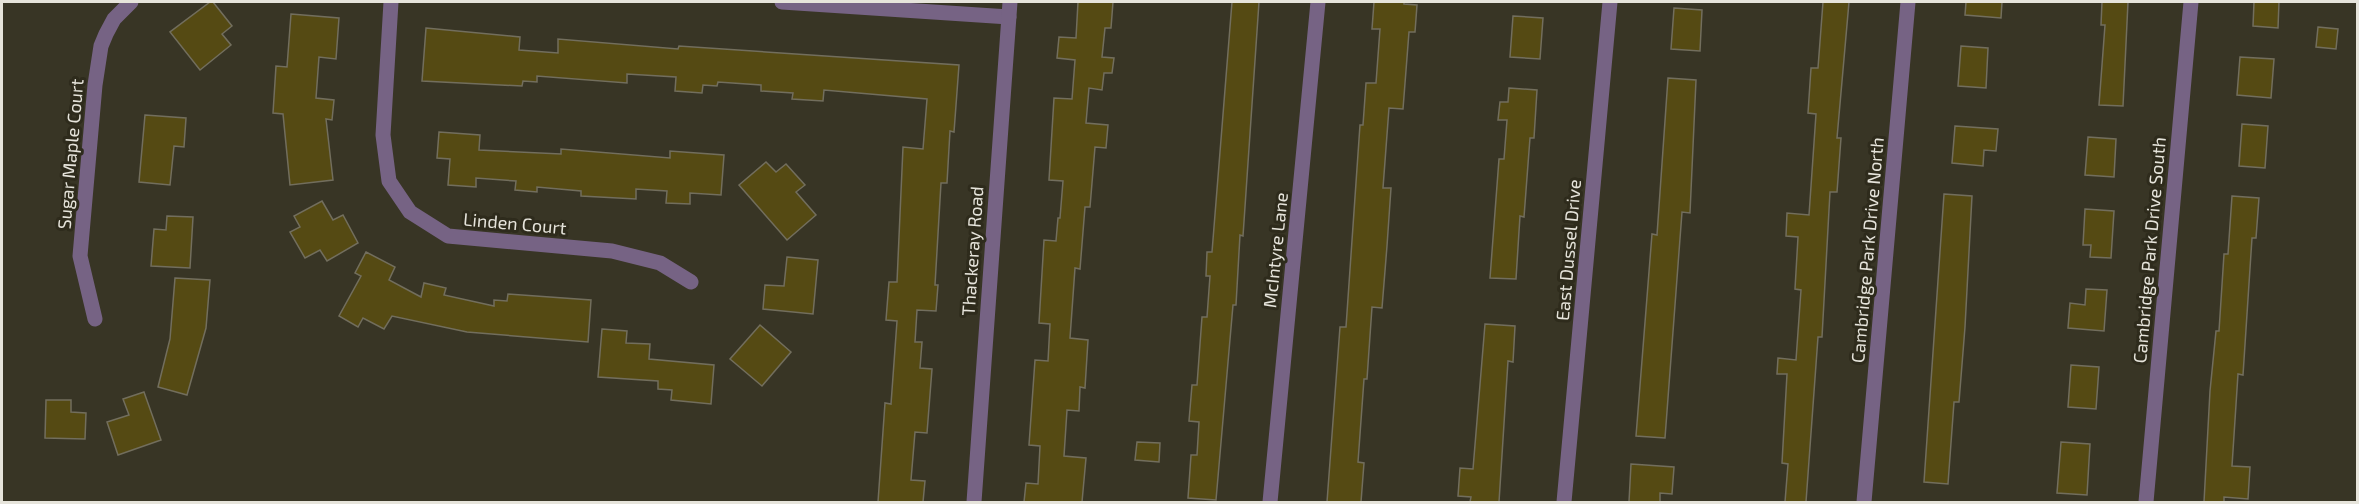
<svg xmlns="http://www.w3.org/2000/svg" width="2359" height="504" viewBox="0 0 2359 504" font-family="'Exo 2',sans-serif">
<rect width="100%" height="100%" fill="#383525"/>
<!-- building -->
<g fill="#554a13" stroke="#726e5d" stroke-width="1.5">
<polygon points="210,2 213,2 232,26 222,34 231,45 200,70 170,32"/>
<polygon points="1078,2 1113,2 1111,28 1105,28 1102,57 1114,58 1112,73 1104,73 1102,90 1089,88 1086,123 1108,125 1106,148 1095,147 1090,207 1085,207 1080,269 1075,268 1070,338 1088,340 1085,388 1080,387 1079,411 1067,410 1064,456 1086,458 1082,502 1024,502 1026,483 1038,484 1040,446 1029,445 1035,360 1048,361 1050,324 1039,323 1044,240 1056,241 1058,218 1060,218 1063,181 1049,180 1054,98 1072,99 1075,60 1057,58 1059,37 1076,38"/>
<polygon points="1232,2 1259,2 1243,236 1240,235 1236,305 1233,305 1216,500 1188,498 1191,455 1197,455 1199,422 1189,421 1192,385 1197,385 1202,317 1207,317 1210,276 1206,276 1207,252 1212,252"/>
<polygon points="1374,2 1404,2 1404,4 1417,5 1415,32 1409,32 1403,109 1389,108 1383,188 1391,188 1387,246 1382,308 1372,307 1367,379 1364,379 1358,462 1364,463 1361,502 1327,502 1340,327 1346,327 1360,125 1363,125 1366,83 1376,83 1380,29 1372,29"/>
<polygon points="1823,2 1849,2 1837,138 1841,138 1837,192 1830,192 1822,337 1818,337 1806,502 1785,502 1788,464 1782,463 1787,374 1777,374 1778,358 1796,360 1801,290 1795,289 1798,237 1786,236 1787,213 1809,215 1816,114 1808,113 1811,68 1818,68"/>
<polygon points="1966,2 2002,2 2001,18 1965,15"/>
<polygon points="2102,2 2128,2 2123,106 2099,105 2105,25 2101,25"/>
<polygon points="2254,2 2279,2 2278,28 2253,26"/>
<polygon points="1674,8 1702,10 1700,51 1671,49"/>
<polygon points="291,14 339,18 336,59 319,57 316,98 334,100 332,120 326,119 333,180 290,185 283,114 273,113 276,66 287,67"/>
<polygon points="1513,16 1543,18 1540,59 1510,57"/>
<polygon points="2318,27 2338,29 2336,49 2316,47"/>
<polygon points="426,28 520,37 519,50 558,53 558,39 678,49 679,46 959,65 954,132 950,131 947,183 941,183 935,285 938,285 936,311 917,310 915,342 922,342 920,368 932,369 927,433 915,432 911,480 925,481 923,502 878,502 885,403 891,404 897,321 886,320 889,282 897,282 903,147 923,149 927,99 824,90 823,101 792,99 793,93 761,91 761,85 718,82 717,86 703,85 702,93 675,91 676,77 627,74 627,83 537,76 537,82 523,81 522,86 422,81"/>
<polygon points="1961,46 1988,48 1986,88 1958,86"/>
<polygon points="2240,57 2274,59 2271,98 2237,95"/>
<polygon points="1668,78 1696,80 1690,213 1682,212 1665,438 1636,436 1652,234 1657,235"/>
<polygon points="1509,88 1537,90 1534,138 1530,138 1524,217 1520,216 1516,279 1490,278 1499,159 1504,159 1507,120 1498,120 1500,102 1508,102"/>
<polygon points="145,115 186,118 184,147 174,146 170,185 139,182"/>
<polygon points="2242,124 2268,126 2265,168 2239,166"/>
<polygon points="1955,126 1998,129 1996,151 1984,150 1983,166 1952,163"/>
<polygon points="439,132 480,135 479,150 561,154 561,149 670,158 670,151 724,155 721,195 690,193 690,204 666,203 667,191 636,189 636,199 581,196 581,191 537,187 537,192 515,190 516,181 476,178 476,187 448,185 450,159 437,158"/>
<polygon points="2088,137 2116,139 2114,177 2085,175"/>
<polygon points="766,162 776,172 786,164 805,185 796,192 816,215 787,240 739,185"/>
<polygon points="1944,194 1972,196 1965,327 1959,402 1954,402 1948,484 1924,482"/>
<polygon points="2232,196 2259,198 2256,238 2252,238 2243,375 2238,374 2232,466 2250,467 2248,499 2224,497 2224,502 2204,502 2210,391 2216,331 2219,331 2224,254 2228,254"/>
<polygon points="322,201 333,220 343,215 358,243 327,261 320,250 305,258 290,232 300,227 294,216"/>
<polygon points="2085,209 2114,211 2111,258 2090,257 2091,245 2083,245"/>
<polygon points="167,216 193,217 190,268 151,266 154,229 166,230"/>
<polygon points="366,252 395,267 389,280 421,297 424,283 446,288 444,295 494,306 494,300 507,301 508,294 591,300 588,342 467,332 392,316 384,329 363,318 358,327 339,316 361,276 355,273"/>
<polygon points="787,257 818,260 813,314 763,309 765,285 784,286"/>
<polygon points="175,278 210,280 206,328 187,395 158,387 170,339"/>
<polygon points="2086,289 2107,290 2104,331 2068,328 2070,303 2085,305"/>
<polygon points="1485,324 1515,326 1513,362 1508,361 1499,502 1470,502 1471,497 1458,496 1460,468 1473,469"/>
<polygon points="760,325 791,352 762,386 730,359"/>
<polygon points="602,329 627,331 626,343 650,344 649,359 714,365 711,404 671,400 672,390 658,389 658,381 598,377"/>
<polygon points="2071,365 2099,367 2096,409 2068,407"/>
<polygon points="144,392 161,440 118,455 107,422 129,415 123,399"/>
<polygon points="46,400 71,400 71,412 86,413 85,439 45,438"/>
<polygon points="1137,442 1160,443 1159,462 1135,460"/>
<polygon points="2061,442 2090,444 2087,495 2057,493"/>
<polygon points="1631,464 1674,467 1672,494 1660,493 1660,502 1629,502"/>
</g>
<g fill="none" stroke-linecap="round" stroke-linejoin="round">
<!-- minor -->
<g stroke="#766384" stroke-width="15">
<polyline points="391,2 383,135 389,181 410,212 448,236 612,251 660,263 691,282"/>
<polyline points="782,2 1009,17"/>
<polyline points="95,319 80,256 95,85 101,46 106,34 114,19 131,2"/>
<polyline points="974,502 1010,2"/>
<polyline points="1270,502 1318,2"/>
<polyline points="1864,502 1908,2"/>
<polyline points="2146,502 2191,2"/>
</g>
<!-- tertiary -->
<polyline stroke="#766384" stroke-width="15" points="1564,502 1610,2"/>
</g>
<g text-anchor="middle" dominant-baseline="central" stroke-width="6" stroke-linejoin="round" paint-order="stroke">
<!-- street labels -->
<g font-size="18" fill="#e6e4db" stroke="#2e2b1c">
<text transform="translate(70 154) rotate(-85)">Sugar Maple Court</text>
<text transform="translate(515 223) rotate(5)">Linden Court</text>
<text transform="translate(1275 250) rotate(-84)">McIntyre Lane</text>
<text transform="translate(1568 250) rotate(-85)">East Dussel Drive</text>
<text transform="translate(1867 250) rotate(-85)">Cambridge Park Drive North</text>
<text transform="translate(2149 250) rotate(-85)">Cambridge Park Drive South</text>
<text transform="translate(972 251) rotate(-86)">Thackeray Road</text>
</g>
</g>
<!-- border -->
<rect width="2359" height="504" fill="none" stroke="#e6e4db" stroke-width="6"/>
</svg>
